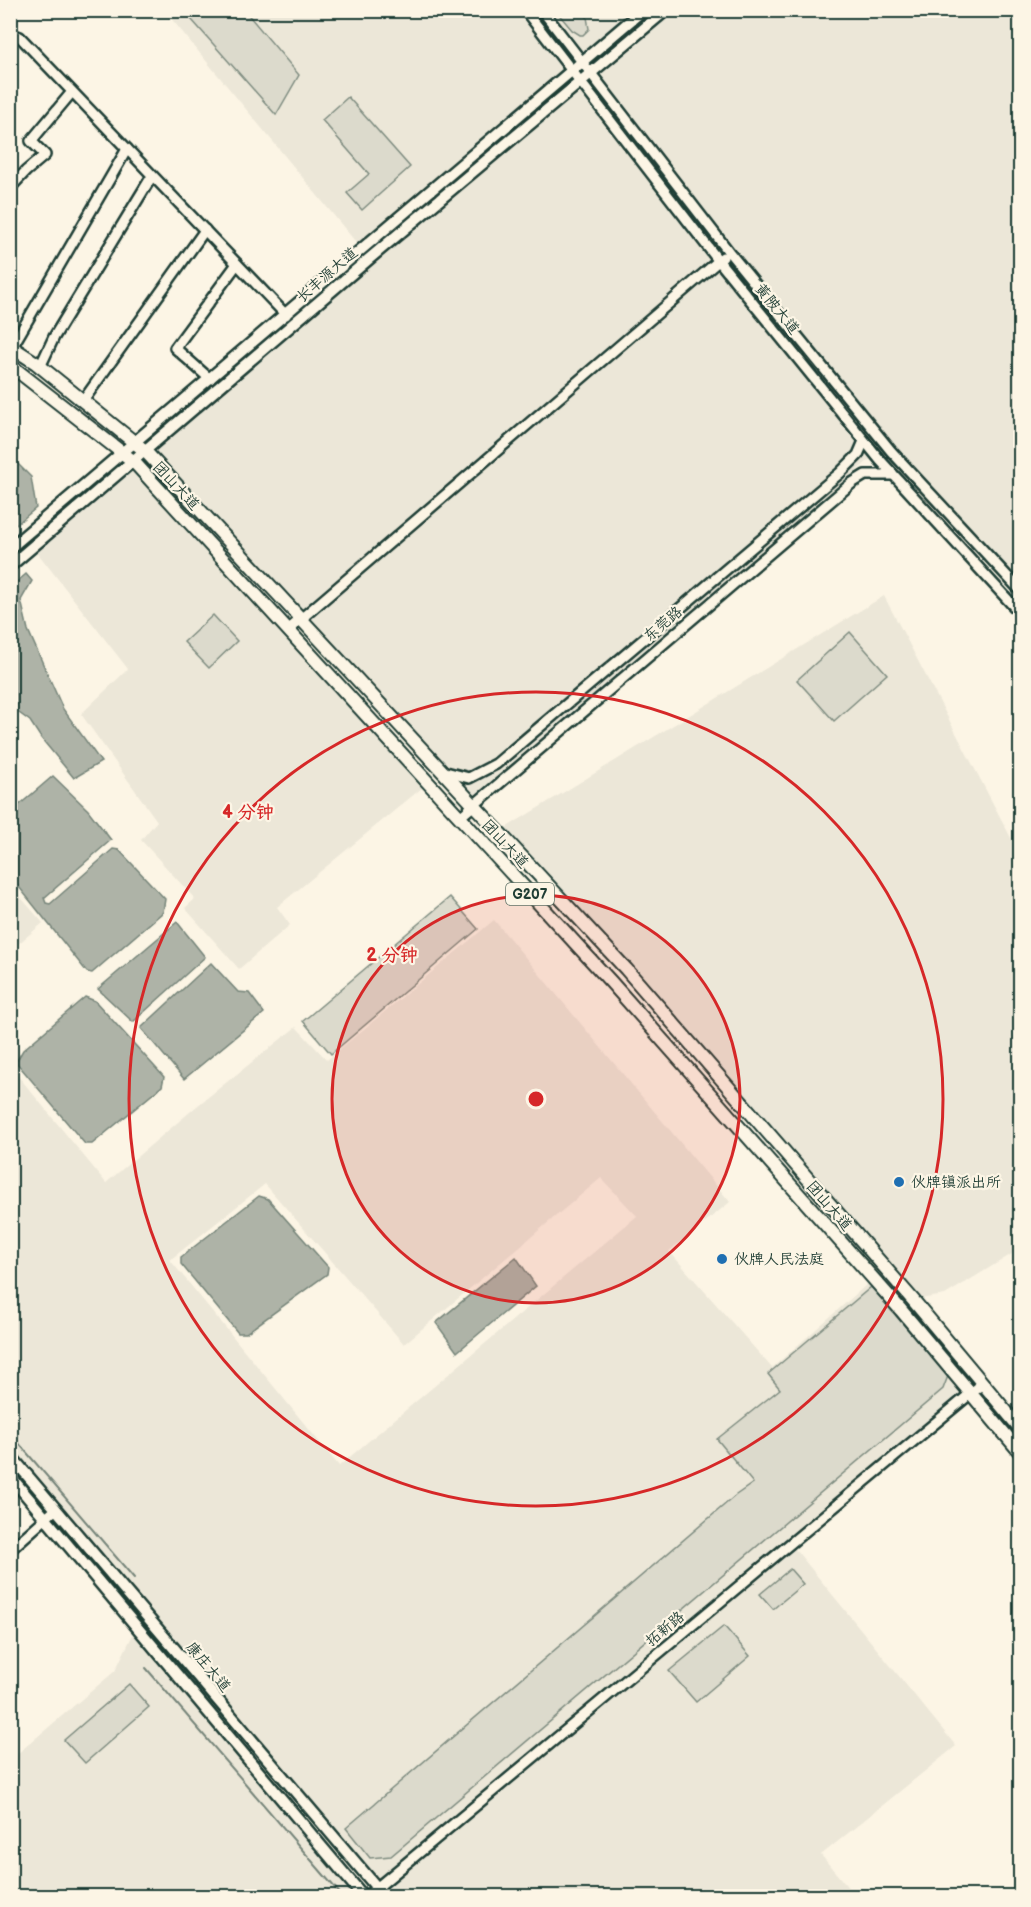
<svg xmlns="http://www.w3.org/2000/svg" width="1031" height="1907" viewBox="0 0 1031 1907" font-family="'Balsamiq Sans','LXGW WenKai TC',sans-serif">
<rect width="100%" height="100%" fill="#fcf5e5"/>
<filter id="ink" filterUnits="userSpaceOnUse"><feTurbulence type="fractalNoise" baseFrequency=".0167" numOctaves="2"/><feDisplacementMap in="SourceGraphic" scale="12" xChannelSelector="R" yChannelSelector="G"/><feConvolveMatrix kernelMatrix="1 2 1 2 8 2 1 2 1" color-interpolation-filters="sRGB"/></filter>
<g filter="url(#ink)">
<!-- built -->
<g fill="#ece7d8" fill-rule="evenodd">
<polygon points="165,11 1020,11 1020,590 982,549 975,556 881,450 469,800 145,451 369,258"/>
<polygon points="134,462 428,783 277,907 290,925 239,969 185,908 195,899 141,840 157,821 81,714 128,669 33,547"/>
<polygon points="884,596 1020,855 1020,1249 945,1295 913,1300 499,832"/>
<polygon points="10,885 43,923 11,950 10,950"/>
<path d="M 494,920 L 730,1202 L 669,1251 L 772,1368 L 873,1279 L 970,1394 L 791,1544 L 956,1746 L 821,1855 L 855,1896 L 384,1896 L 11,1455 L 10,1066 L 106,1183 L 197,1106 L 296,1027 L 327,1060 ZM 601,1178 L 637,1216 L 339,1466 L 170,1260 L 265,1184 L 404,1344 Z"/>
<polygon points="137,1626 363,1896 11,1896 10,1760 115,1671"/>
</g>
<!-- green -->
<g fill="#dcdacc" stroke="#7e8c80" stroke-width="1.5">
<polygon points="184,11 245,11 299,75 276,115"/>
<polygon points="556,11 582,11 587,17 589,29 583,35 580,35 572,30"/>
<polygon points="348,97 410,167 362,210 347,193 369,174 322,120"/>
<polygon points="213,615 237,641 209,668 184,642"/>
<polygon points="850,632 887,674 834,721 797,680"/>
<polygon points="450,897 478,929 331,1054 303,1021"/>
<polygon points="871,1287 948,1376 943,1389 391,1856 370,1858 346,1828 736,1495 753,1483 717,1439 780,1389 768,1374"/>
<polygon points="790,1569 803,1584 773,1609 760,1594"/>
<polygon points="724,1626 750,1656 696,1702 669,1671"/>
<polygon points="129,1684 149,1707 85,1763 64,1740"/>
</g>
<!-- water -->
<g fill="#aeb3a7" stroke="#758479" stroke-width="1.5">
<polygon points="11,457 31,477 36,508 11,529"/>
<polygon points="26,574 32,581 21,600 28,630 63,709 101,762 74,778 41,738 30,721 15,710 11,699 11,587"/>
<polygon points="53,776 88,810 111,840 44,898 46,903 50,904 113,849 119,850 165,899 163,912 92,973 87,972 11,877 11,812"/>
<polygon points="177,922 205,957 133,1022 98,989"/>
<polygon points="211,963 238,992 249,993 264,1013 184,1079 141,1028"/>
<polygon points="85,997 95,1001 164,1077 162,1086 92,1144 85,1144 16,1062 23,1050"/>
<polygon points="259,1196 268,1199 328,1267 327,1274 246,1333 238,1333 181,1264 181,1257"/>
<polygon points="516,1257 536,1286 457,1352 436,1323"/>
</g>
<g fill="none" stroke-linecap="round" stroke-linejoin="round">
<!-- stream -->
<g stroke="#758479" stroke-width="2">
<polyline points="10,1433 134,1578"/>
<polyline points="146,1668 342,1896"/>
</g>
<!-- minor casing -->
<g stroke="#1f3d34" stroke-width="14">
<g id="minor">
<polyline points="525,10 718,260 880,460 1020,613"/>
<polyline points="542,10 729,252 891,451 1020,590"/>
<polyline points="10,34 20,37 286,315"/>
<polyline points="10,188 26,171 45,155 31,141 72,92"/>
<polyline points="12,347 127,149"/>
<polyline points="40,367 54,337 152,176"/>
<polyline points="210,379 175,348 237,264"/>
<polyline points="83,401 205,230"/>
<polyline points="288,630 723,257"/>
<polyline points="442,771 469,778 496,764 840,473 858,455 864,441"/>
<polyline points="460,817 852,483 865,475 893,475"/>
<polyline points="10,1550 56,1509"/>
<polyline points="367,1896 982,1384"/>
</g>
</g>
<!-- major casing -->
<g stroke="#1f3d34" stroke-width="15">
<g id="major">
<polyline points="10,548 643,10"/>
<polyline points="10,566 370,258 666,10"/>
<polyline points="10,1455 384,1896"/>
<polyline points="10,1476 363,1896"/>
</g>
</g>
<!-- highway casing -->
<g stroke="#1f3d34" stroke-width="16">
<g id="highway">
<polyline points="10,346 36,363 145,451 626,969 913,1300 1020,1428"/>
<polyline points="10,365 134,462 611,982 901,1310 1020,1452"/>
</g>
</g>
<!-- minor -->
<use href="#minor" stroke="#fcf5e5" stroke-width="9"/>
<!-- major -->
<use href="#major" stroke="#fcf5e5" stroke-width="10"/>
<!-- highway -->
<use href="#highway" stroke="#fcf5e5" stroke-width="12"/>
</g>
</g>
<!-- distance rings -->
<circle cx="536" cy="1099" r="204" fill="#d62828" fill-opacity=".12"/>
<g fill="none" stroke="#d62828" stroke-width="3">
<circle cx="536" cy="1099" r="204"/>
<circle cx="536" cy="1099" r="407"/>
</g>
<!-- markers -->
<g fill="#1f6fb2" stroke="#fcf5e5" stroke-width="2">
<circle cx="899" cy="1182" r="6"/>
<circle cx="722" cy="1259" r="6"/>
</g>
<g text-anchor="middle" dominant-baseline="central" stroke-width="4.5" stroke-linejoin="round" paint-order="stroke">
<!-- shield labels -->
<rect fill="#fcf5e5" stroke="#617469" stroke-width="1.5" x="506" y="883" width="48" height="22" rx="4.5"/>
<g font-size="14" font-weight="bold" fill="#1f3d34">
<text x="530" y="894">G207</text>
</g>
<!-- street labels -->
<g font-size="15" fill="#1f3d34" stroke="#fcf5e5">
<text transform="translate(327 275) rotate(-41)">长丰源大道</text>
<text transform="translate(777 309) rotate(51)">黄陂大道</text>
<text transform="translate(176 486) rotate(47)">团山大道</text>
<text transform="translate(663 624) rotate(-40)">东莞路</text>
<text transform="translate(505 844) rotate(47)">团山大道</text>
<text transform="translate(829 1206) rotate(49)">团山大道</text>
<text transform="translate(665 1629) rotate(-40)">拓新路</text>
<text transform="translate(208 1667) rotate(50)">康庄大道</text>
</g>
<!-- poi labels -->
<g font-size="15" fill="#1f3d34" stroke="#fcf5e5" text-anchor="start">
<text x="911" y="1182">伙牌镇派出所</text>
<text x="734" y="1259">伙牌人民法庭</text>
</g>
</g>
<circle cx="536" cy="1099" r="9" fill="#d62828" stroke="#fcf5e5" stroke-width="3"/>
<g font-size="18" text-anchor="middle" font-weight="bold" fill="#d62828" stroke="#fcf5e5" stroke-width="4.5" stroke-linejoin="round" paint-order="stroke">
<text x="248" y="818">4 分钟</text>
<text x="392" y="961">2 分钟</text>
</g>
<!-- margin -->
<rect width="1031" height="1907" fill="none" stroke="#fcf5e5" stroke-width="36"/>
<rect x="18" y="18" width="995" height="1871" fill="none" stroke="#1f3d34" stroke-width="2" filter="url(#ink)"/>
</svg>
